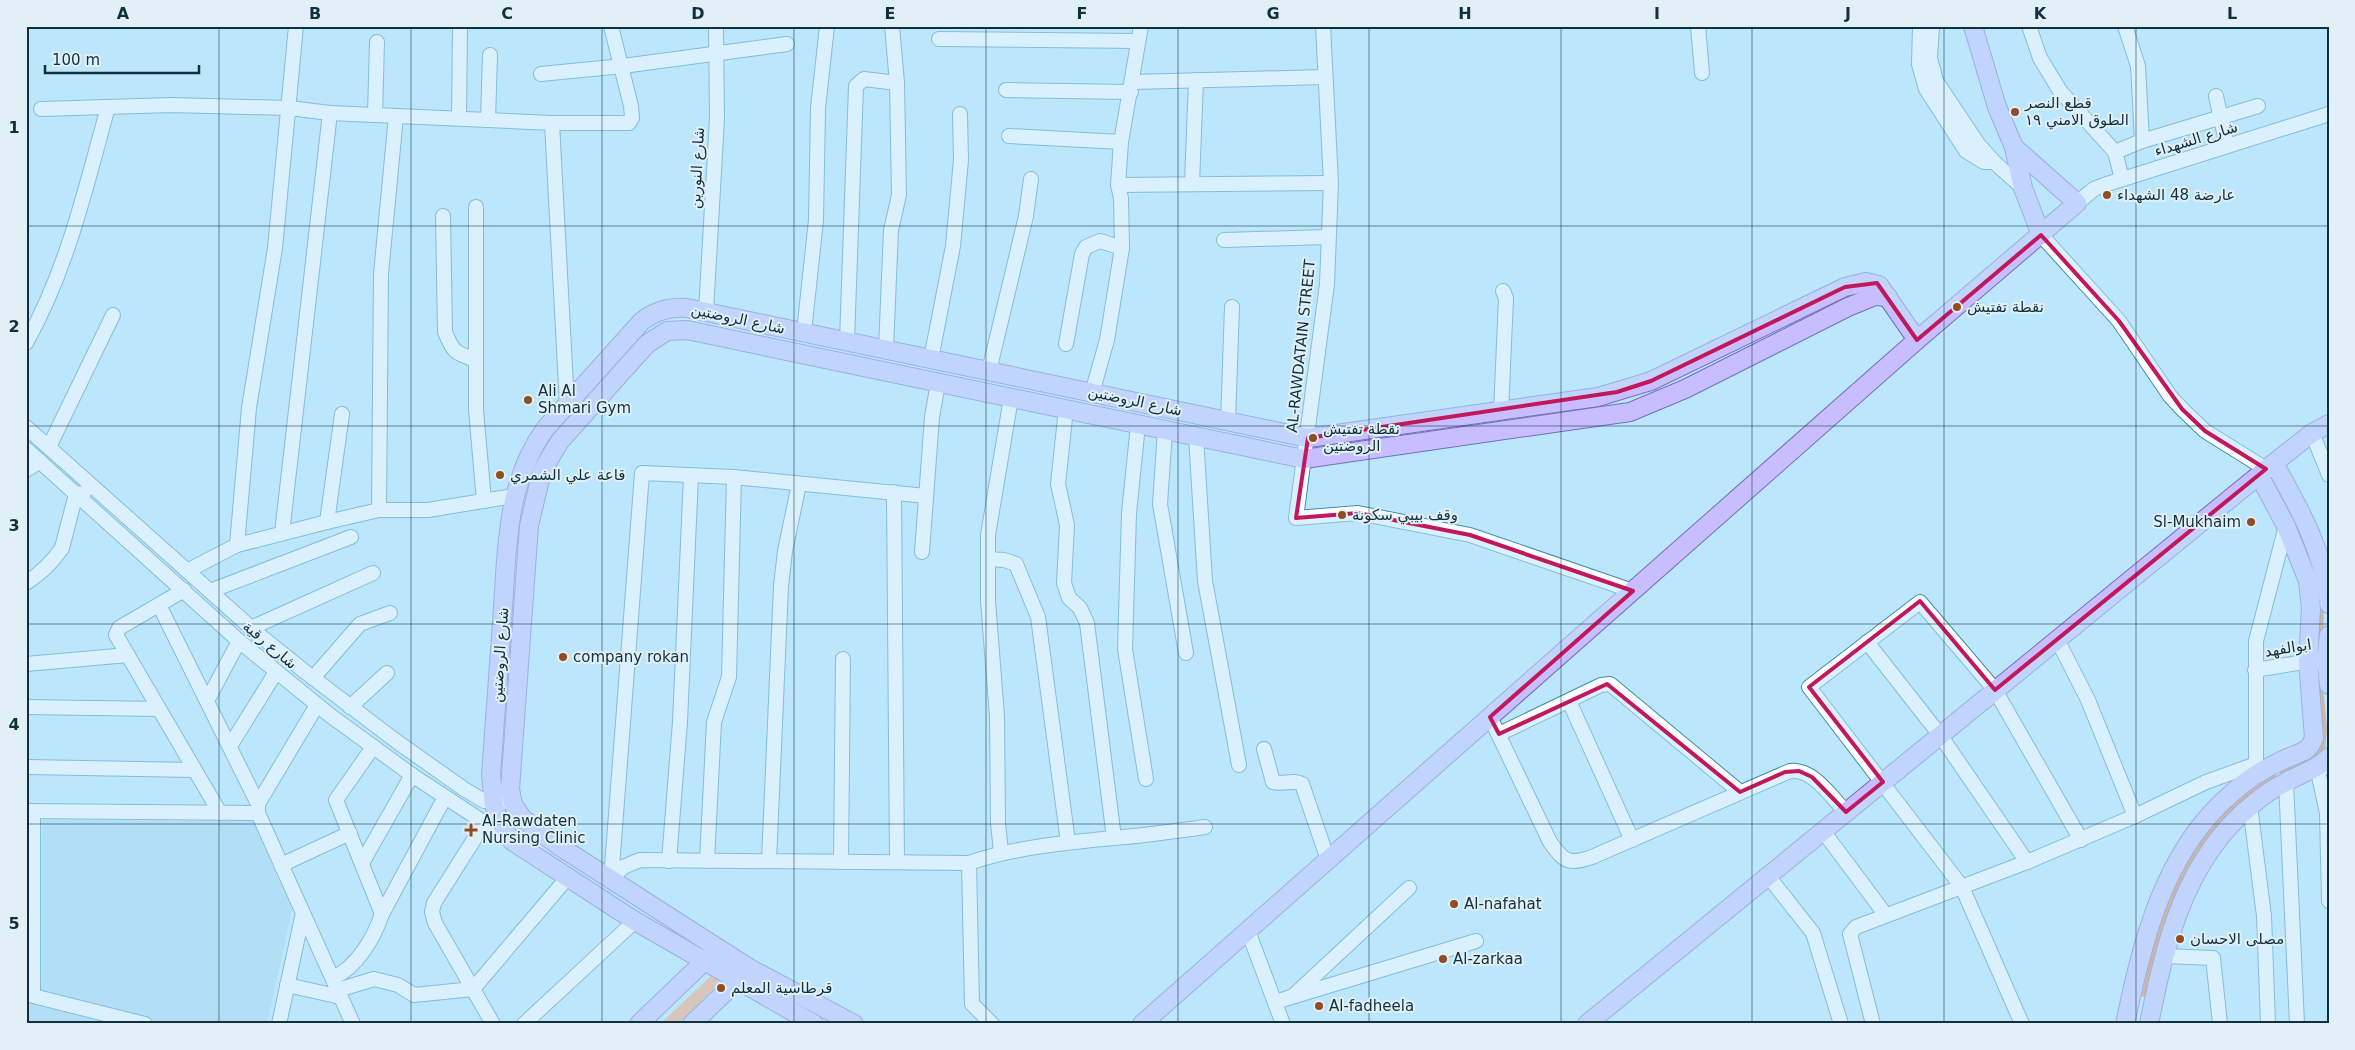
<svg xmlns="http://www.w3.org/2000/svg" width="2355" height="1050" viewBox="0 0 2355 1050" font-family="'DejaVu Sans',Vazirmatn,sans-serif">
<rect width="100%" height="100%" fill="#bce6fc"/>
<!-- built -->
<polygon fill="#a9d8ef" points="42,820 255,821 292,909 267,1024 26,1024 26,997 39,994"/>
<!-- green -->
<polygon fill="#fba16f" points="711,976 718,979 716,986 678,1024 660,1024"/>
<!-- forest -->
<g fill="#e57c3c">
<polygon points="2281,490 2311,548 2324,608 2323,651 2317,652 2316,580 2313,569 2276,492"/>
<polygon points="2321,664 2327,729 2325,750 2317,757 2281,775 2278,769 2308,755 2316,665"/>
<path d="M 2274,772 L 2277,777 C 2257,794 2234,810 2216,829 C 2176,872 2163,942 2146,997 L 2139,996 C 2153,944 2167,885 2197,840 C 2213,816 2250,788 2274,772 Z"/>
</g>
<g fill="none" stroke-linecap="round" stroke-linejoin="round">
<!-- minor casing -->
<g stroke="#428cad" stroke-width="16">
<g id="minor">
<polyline points="1323,26 1331,183 1327,284 1296,518 1358,513 1470,535 1633,591"/>
<polyline points="1698,26 1702,73"/>
<polyline points="1920,26 1919,64 1926,89 1966,151 1984,162 1994,162 1978,144 1936,81 1930,58 1932,26"/>
<polyline points="2029,26 2040,58 2060,91 2115,152 2122,179"/>
<polyline points="2125,26 2138,66 2142,141"/>
<polyline points="939,39 1138,41"/>
<polyline points="541,74 623,66 787,44"/>
<polyline points="1132,82 1325,77"/>
<polyline points="1006,90 1131,92"/>
<polyline points="2216,96 2227,146"/>
<polyline points="41,109 171,105 289,108 330,113 552,123 629,123 632,118 631,106 611,26"/>
<polyline points="375,115 377,42"/>
<polyline points="459,118 460,26"/>
<polyline points="488,120 490,55"/>
<polyline points="552,123 567,405"/>
<polyline points="1009,136 1121,142"/>
<polyline points="2115,152 2142,141 2258,106"/>
<polyline points="1994,162 2023,188"/>
<polyline points="1192,184 1196,80"/>
<polyline points="1118,185 1331,183"/>
<polyline points="2077,203 2094,189 2104,185 2329,114"/>
<polyline points="476,207 476,410 484,501"/>
<path d="M 443,216 L 445,332 C 453,352 455,353 476,360"/>
<polyline points="2041,235 2119,321 2170,396 2182,409 2205,431 2266,469"/>
<polyline points="1224,240 1328,237"/>
<polyline points="706,312 717,118 716,26"/>
<polyline points="804,332 816,220 818,108 827,26"/>
<polyline points="847,341 856,86 864,79 897,83"/>
<path d="M 26,343 C 67,270 86,187 108,107"/>
<polyline points="1066,344 1082,254 1086,247 1100,241 1122,248"/>
<polyline points="886,349 891,230 899,195 897,83 892,26"/>
<polyline points="931,359 953,246 961,160 960,114"/>
<polyline points="989,371 1026,216 1031,179"/>
<polyline points="1092,393 1107,340 1122,248 1121,198 1118,185 1121,142 1141,26"/>
<polyline points="1066,409 1058,484 1067,525 1064,583 1069,598 1080,608 1087,623 1114,838"/>
<polyline points="1501,412 1506,298 1503,291"/>
<polyline points="1228,421 1232,307"/>
<polyline points="1138,425 1129,513 1125,649 1146,779"/>
<polyline points="26,427 258,634 304,671 396,741 464,789 484,801 503,802"/>
<polyline points="1165,430 1160,504 1186,653"/>
<polyline points="2312,433 2329,475"/>
<polyline points="1196,437 1205,581 1239,765"/>
<polyline points="49,447 113,315"/>
<polyline points="26,449 239,641 331,716 412,775 509,839"/>
<polyline points="26,470 40,461"/>
<polyline points="894,492 897,862"/>
<polyline points="379,510 381,274 396,116"/>
<polyline points="327,522 342,414"/>
<polyline points="282,533 330,113"/>
<polyline points="237,545 249,408 275,248 296,26"/>
<polyline points="922,552 932,417 938,383"/>
<polyline points="988,559 1004,560 1016,564 1038,617 1068,842"/>
<polyline points="187,571 237,545 327,522 379,510 428,510 514,496"/>
<path d="M 26,583 C 41,573 52,563 62,548 L 76,494 L 84,493"/>
<polyline points="184,590 119,628 116,635 220,813"/>
<polyline points="210,591 351,537"/>
<polyline points="159,605 258,804 258,813 353,1024"/>
<polyline points="251,628 373,573"/>
<polyline points="2057,639 2088,700 2135,816"/>
<polyline points="1867,642 1940,735 2027,862"/>
<polyline points="26,664 128,655"/>
<polyline points="2255,670 2329,658"/>
<polyline points="313,678 360,624 390,613"/>
<polyline points="207,701 239,641"/>
<polyline points="1569,701 1632,840"/>
<polyline points="26,707 159,709"/>
<polyline points="350,707 387,673"/>
<path d="M 1490,717 L 1550,842 C 1564,862 1569,865 1592,857 L 1790,771 C 1813,768 1831,797 1846,812"/>
<polyline points="1499,734 1601,685 1610,684 1740,792"/>
<polyline points="230,746 276,672"/>
<polyline points="373,747 336,800 382,914"/>
<path d="M 1264,749 L 1273,782 C 1283,785 1294,779 1302,784 L 1328,860"/>
<polyline points="2256,764 2256,641 2286,526"/>
<polyline points="26,767 194,770"/>
<polyline points="2326,767 2317,767 2327,813 2329,901"/>
<polyline points="2286,782 2297,1024"/>
<polyline points="258,804 317,705"/>
<polyline points="2250,806 2264,916 2268,1024"/>
<polyline points="26,811 258,813"/>
<polyline points="33,811 33,996 145,1024"/>
<polyline points="485,822 434,903 432,912 435,923 493,1024"/>
<polyline points="1823,831 1885,914"/>
<polyline points="1001,852 998,823 997,716 988,601 988,535 1011,398"/>
<polyline points="669,861 680,722 691,476"/>
<polyline points="707,861 714,722 729,677 734,477"/>
<polyline points="769,861 781,586 785,551 799,484"/>
<polyline points="841,862 843,659"/>
<polyline points="362,863 412,775"/>
<polyline points="969,863 972,1004 992,1024"/>
<polyline points="281,865 350,833"/>
<polyline points="1768,876 1813,933 1841,1024"/>
<polyline points="611,880 642,473 734,477 926,496"/>
<path d="M 611,880 L 623,867 L 640,860 L 969,863 C 1016,847 1064,843 1113,838 C 1144,836 1175,831 1205,827"/>
<polyline points="1248,931 1283,1024"/>
<polyline points="2164,956 2213,958 2220,1024"/>
<path d="M 333,978 C 357,967 374,938 382,914 L 445,797"/>
<polyline points="287,985 341,997"/>
<polyline points="338,990 374,979 398,985 414,995 473,989 568,877"/>
<polyline points="1293,996 1409,888"/>
<polyline points="1275,1002 1476,941"/>
<polyline points="279,1024 303,913"/>
<polyline points="524,1024 635,921"/>
<polyline points="1873,1024 1850,934 1856,927 2027,862 2135,816 2206,782 2256,764 2256,775"/>
<polyline points="2022,1024 1962,887 1809,687 1920,602 1995,690 2081,840"/>
</g>
</g>
<!-- major casing -->
<g stroke="#7170bb" stroke-width="20">
<g id="major">
<polyline points="1973,26 1997,107 2014,147 2023,188 2041,235"/>
<path d="M 2274,463 C 2299,508 2324,551 2329,604"/>
<polyline points="2329,635 2326,659 2329,685"/>
<polyline points="639,1024 713,953"/>
<polyline points="692,1024 744,974"/>
<path d="M 814,1024 L 635,921 L 512,841 L 498,819 L 494,805 L 491,775 C 495,725 498,674 502,623 C 507,557 504,486 545,429 L 642,321 C 657,310 670,307 687,308 L 1308,438 L 1598,397 L 1651,381 L 1845,287 L 1866,282 L 1879,285 L 1917,340"/>
<polyline points="854,1024 749,968 559,846 522,818 513,804 510,789 529,526 542,471 560,441 647,344 667,331 687,330 1304,459 1630,412 1685,389 1848,307 1875,296 1888,297"/>
<polyline points="1142,1024 1917,340 2077,203 2014,147"/>
<polyline points="1587,1024 2259,475 2312,433 2329,424"/>
<path d="M 2125,1024 C 2142,942 2164,851 2231,794 C 2247,779 2265,768 2285,759 C 2291,756 2299,754 2306,750 C 2310,747 2312,743 2314,738 L 2308,661 L 2311,608 L 2308,581 L 2286,526 L 2259,475"/>
<path d="M 2149,1024 C 2165,944 2185,859 2252,805 C 2262,796 2274,788 2286,782 C 2300,774 2318,769 2329,757"/>
</g>
</g>
<!-- minor -->
<use href="#minor" stroke="#fff" stroke-width="14"/>
<!-- major -->
<use href="#major" stroke="#c8beff" stroke-width="18"/>
</g>
<!-- marked area -->
<path d="M0 0H2355V1050H0ZM 2041,235 L 2119,321 L 2182,409 L 2205,431 L 2266,469 L 1995,690 L 1920,601 L 1809,687 L 1883,782 L 1846,812 L 1812,777 L 1799,771 L 1785,772 L 1740,792 L 1607,684 L 1499,734 L 1490,717 L 1633,591 L 1470,535 L 1358,513 L 1296,518 L 1308,438 L 1617,392 L 1651,381 L 1845,287 L 1877,283 L 1917,340 Z" fill="#bce6fc" fill-opacity=".55" fill-rule="evenodd"/>
<path fill="none" stroke="#c2185b" stroke-width="4" stroke-linejoin="round" d="M 2041,235 L 2119,321 L 2182,409 L 2205,431 L 2266,469 L 1995,690 L 1920,601 L 1809,687 L 1883,782 L 1846,812 L 1812,777 L 1799,771 L 1785,772 L 1740,792 L 1607,684 L 1499,734 L 1490,717 L 1633,591 L 1470,535 L 1358,513 L 1296,518 L 1308,438 L 1617,392 L 1651,381 L 1845,287 L 1877,283 L 1917,340 Z"/>
<!-- grid -->
<path fill="none" stroke="#11303e" stroke-width="1" stroke-opacity="0.55" d="M 219,26 L 219,1024M 411,26 L 411,1024M 602,26 L 602,1024M 794,26 L 794,1024M 986,26 L 986,1024M 1178,26 L 1178,1024M 1369,26 L 1369,1024M 1561,26 L 1561,1024M 1752,26 L 1752,1024M 1944,26 L 1944,1024M 2136,26 L 2136,1024M 26,226 L 2329,226M 26,426 L 2329,426M 26,624 L 2329,624M 26,824 L 2329,824"/>
<!-- markers -->
<g fill="#914d22" stroke="#e1eff6" stroke-width="2">
<circle cx="2015" cy="112" r="5"/>
<circle cx="2107" cy="195" r="5"/>
<circle cx="1957" cy="307" r="5"/>
<circle cx="528" cy="400" r="5"/>
<circle cx="1313" cy="438" r="5"/>
<circle cx="500" cy="475" r="5"/>
<circle cx="1342" cy="515" r="5"/>
<circle cx="2251" cy="522" r="5"/>
<circle cx="563" cy="657" r="5"/>
<path d="M468.5 822.5h5v5h5v5h-5v5h-5v-5h-5v-5h5z"/>
<circle cx="1454" cy="904" r="5"/>
<circle cx="2180" cy="939" r="5"/>
<circle cx="1443" cy="959" r="5"/>
<circle cx="721" cy="988" r="5"/>
<circle cx="1319" cy="1006" r="5"/>
</g>
<g text-anchor="middle" dominant-baseline="central" stroke-width="4" stroke-linejoin="round" paint-order="stroke">
<!-- poi labels -->
<g font-size="15" fill="#11303e" stroke="#e1eff6" text-anchor="start">
<text x="2025" y="103">قطع النصر<tspan x="2025" dy="17">الطوق الامني ۱۹</tspan></text>
<text x="2117" y="195">عارضة 48 الشهداء</text>
<text x="1967" y="307">نقطة تفتيش</text>
<text x="538" y="391">Ali Al<tspan x="538" dy="17">Shmari Gym</tspan></text>
<text x="1323" y="429">نقطة تفتيش<tspan x="1323" dy="17">الروضتين</tspan></text>
<text x="510" y="475">قاعة علي الشمري</text>
<text x="1352" y="515">وقف بيبي سكونة</text>
<text x="2241" y="522" text-anchor="end">Sl-Mukhaim</text>
<text x="573" y="657">company rokan</text>
<text x="482" y="821">Al-Rawdaten<tspan x="482" dy="17">Nursing Clinic</tspan></text>
<text x="1464" y="904">Al-nafahat</text>
<text x="2190" y="939">مصلى الاحسان</text>
<text x="1453" y="959">Al-zarkaa</text>
<text x="731" y="988">قرطاسية المعلم</text>
<text x="1329" y="1006">Al-fadheela</text>
</g>
<!-- street labels -->
<g font-size="15" fill="#11303e" stroke="#e1eff6">
<text transform="translate(2196 139) rotate(-17)">شارع الشهداء</text>
<text transform="translate(697 168) rotate(-87)">شارع النورين</text>
<text transform="translate(738 319) rotate(12)">شارع الروضتين</text>
<text transform="translate(1301 346) rotate(-84)">AL-RAWDATAIN STREET</text>
<text transform="translate(1135 401) rotate(12)">شارع الروضتين</text>
<text transform="translate(270 645) rotate(40)">شارع رقية</text>
<text transform="translate(2288 648) rotate(-9)">ابوالفهد</text>
<text transform="translate(500 655) rotate(-86)">شارع الروضتين</text>
</g>
</g>
<!-- border -->
<rect width="2355" height="1050" fill="none" stroke="#e1eff6" stroke-width="55"/>
<!-- scale -->
<path d="M45 65v8h154v-8" fill="none" stroke="#11303e" stroke-width="2.5"/>
<text x="52" y="65" font-size="15" fill="#11303e" stroke="#e1eff6" stroke-width="4" paint-order="stroke">100 m</text>
<rect x="28" y="28" width="2300" height="994" fill="none" stroke="#11303e" stroke-width="2"/>
<g font-size="16" text-anchor="middle" font-weight="bold" fill="#11303e">
<text x="123" y="19">A</text>
<text x="315" y="19">B</text>
<text x="507" y="19">C</text>
<text x="698" y="19">D</text>
<text x="890" y="19">E</text>
<text x="1082" y="19">F</text>
<text x="1273" y="19">G</text>
<text x="1465" y="19">H</text>
<text x="1657" y="19">I</text>
<text x="1848" y="19">J</text>
<text x="2040" y="19">K</text>
<text x="2232" y="19">L</text>
<text x="14" y="133">1</text>
<text x="14" y="332">2</text>
<text x="14" y="531">3</text>
<text x="14" y="730">4</text>
<text x="14" y="929">5</text>
</g>
</svg>
